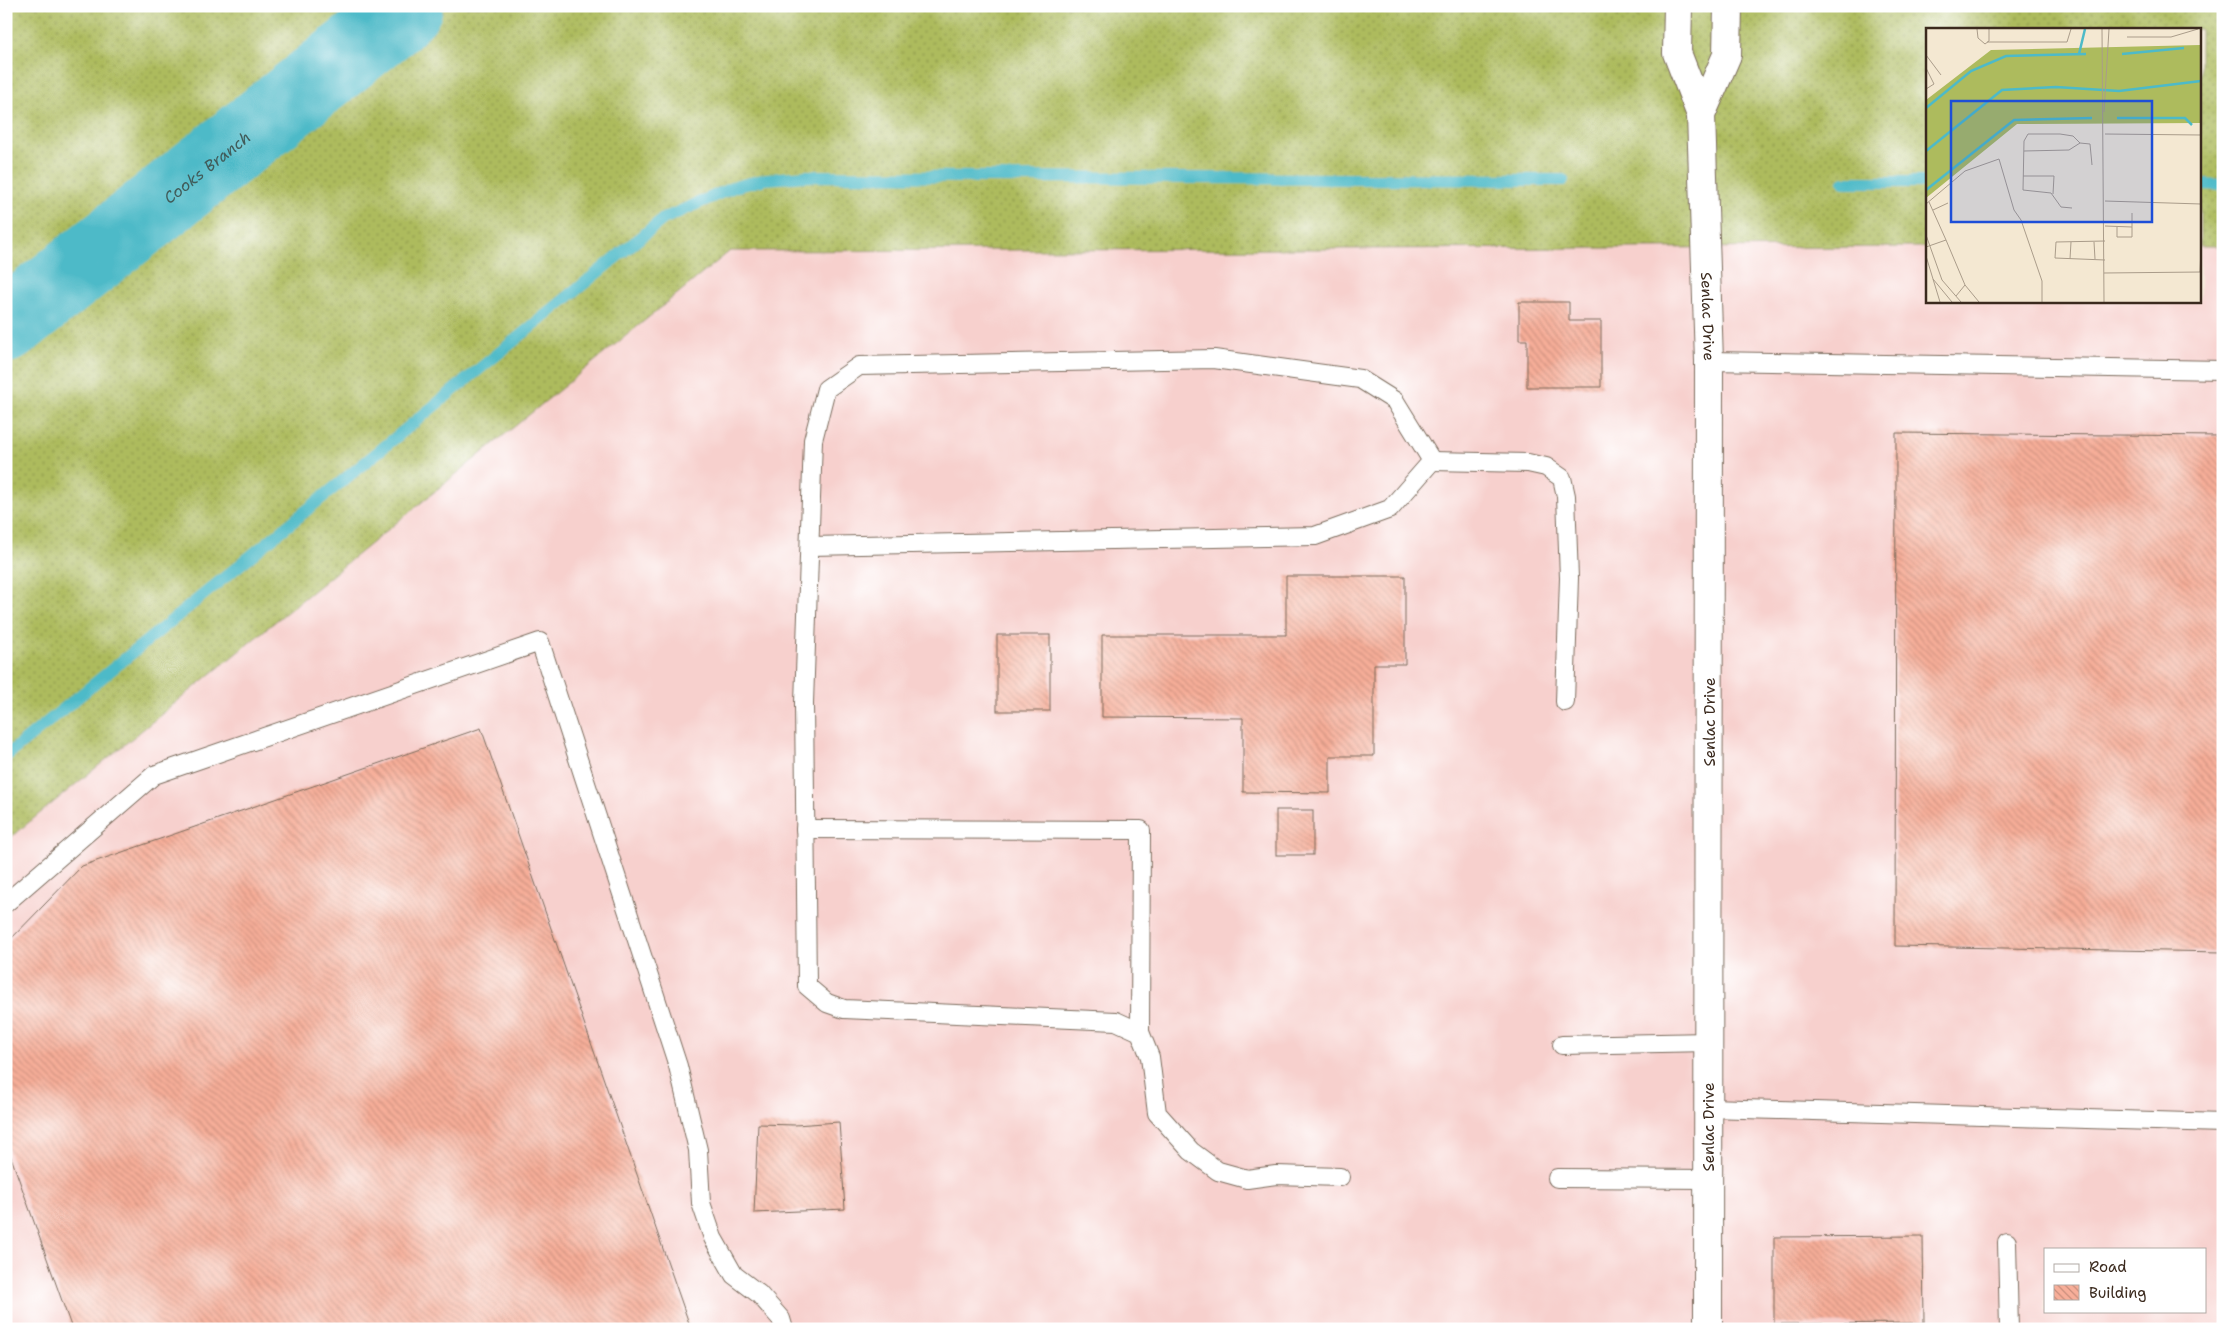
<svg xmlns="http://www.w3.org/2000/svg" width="2229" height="1335" viewBox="0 0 2229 1335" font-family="'Shantell Sans',sans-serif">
<defs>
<pattern id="grass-dots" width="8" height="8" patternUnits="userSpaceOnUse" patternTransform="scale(1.25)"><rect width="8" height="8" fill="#adbb5d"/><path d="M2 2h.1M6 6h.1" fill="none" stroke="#8e984c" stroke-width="1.8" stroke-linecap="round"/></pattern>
<pattern id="building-back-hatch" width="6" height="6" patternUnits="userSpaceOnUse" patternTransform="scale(1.25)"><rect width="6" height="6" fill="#f7ae99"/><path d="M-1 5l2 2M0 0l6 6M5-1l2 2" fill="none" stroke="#c98e7c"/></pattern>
</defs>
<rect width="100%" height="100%" fill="#fff"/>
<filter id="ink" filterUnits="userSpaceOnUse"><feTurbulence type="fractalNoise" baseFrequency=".02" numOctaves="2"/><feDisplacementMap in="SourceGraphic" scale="10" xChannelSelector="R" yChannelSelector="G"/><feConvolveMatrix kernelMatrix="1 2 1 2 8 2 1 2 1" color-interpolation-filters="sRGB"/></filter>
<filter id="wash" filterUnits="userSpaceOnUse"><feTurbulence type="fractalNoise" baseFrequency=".0096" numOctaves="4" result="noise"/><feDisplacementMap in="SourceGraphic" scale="20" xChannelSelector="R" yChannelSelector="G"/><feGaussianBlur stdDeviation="1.12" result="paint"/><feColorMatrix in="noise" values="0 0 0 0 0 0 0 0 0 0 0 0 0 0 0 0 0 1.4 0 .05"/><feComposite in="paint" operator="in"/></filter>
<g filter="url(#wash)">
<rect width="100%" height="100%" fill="#f4e8d2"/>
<!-- built -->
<path fill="#f7d0cd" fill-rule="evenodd" d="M 2200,246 L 2223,246 L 2223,1329 L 6,1329 L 6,841 L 730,251 L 1928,247 L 1928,301 L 2200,301 ZM 2045,1249 L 2205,1249 L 2205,1311 L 2045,1311 Z"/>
<!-- grass -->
<polygon fill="url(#grass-dots)" stroke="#74723e" points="6,6 2223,6 2223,246 2200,246 2200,29 1928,29 1928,247 730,251 6,841"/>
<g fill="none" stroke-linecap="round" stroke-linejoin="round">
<!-- stream -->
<g stroke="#4dbac8" stroke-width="12">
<polyline points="1844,182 1928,182"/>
<polyline points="2200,184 2223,185"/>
<polyline points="6,756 663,219 734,187 766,179 806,176 1563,180"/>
</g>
<!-- river -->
<path stroke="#4dbac8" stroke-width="74" id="s1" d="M 6,326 L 393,20 L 406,6"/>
</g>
<g id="blocks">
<!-- building -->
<g fill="url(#building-back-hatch)">
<polygon points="1519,302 1569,302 1569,321 1601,321 1601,387 1527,387 1527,340 1519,340"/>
<polygon points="1896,433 2223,436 2223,952 1895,946"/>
<polygon points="1286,576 1405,576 1405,664 1374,664 1374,756 1330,756 1330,793 1243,792 1243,718 1102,717 1102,635 1286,635"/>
<rect x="997" y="635" width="53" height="76"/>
<polygon points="481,728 691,1329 72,1329 6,1143 6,944 82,866"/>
<rect x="1276" y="810" width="37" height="45"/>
<polygon points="839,1122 845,1209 754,1213 758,1124 795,1125"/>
<polygon points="1923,1236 1924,1323 1774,1324 1774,1237"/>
</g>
</g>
</g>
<g filter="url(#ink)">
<use href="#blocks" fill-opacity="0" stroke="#7c6c5d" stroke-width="1"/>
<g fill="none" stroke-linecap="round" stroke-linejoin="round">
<!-- lane casing -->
<g stroke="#7c6c5d" stroke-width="20">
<g id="lane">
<polyline points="1709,361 2223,370"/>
<polyline points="1432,461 1528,463 1546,467 1562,478 1566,496 1569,578 1565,702"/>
<polyline points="810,546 1315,536 1390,509 1432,461"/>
<polyline points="805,829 1141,830 1140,1032"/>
<polyline points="6,903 154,775 540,642 678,1066 698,1150 701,1203 713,1238 734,1275 759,1294 781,1319 784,1329"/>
<polyline points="1562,1045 1709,1042"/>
<polyline points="1709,1108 2223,1123"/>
<polyline points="1340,1177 1276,1175 1247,1179 1218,1171 1191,1151 1157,1113 1150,1057 1140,1032 1116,1021 844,1009 827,1003 807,986 804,703 813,440 826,389 859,366 1214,359 1360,379 1395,401 1432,461"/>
<polyline points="1557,1178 1709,1179"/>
<polyline points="2007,1242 2009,1329"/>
</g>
</g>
<!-- secondary casing -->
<g stroke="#7c6c5d" stroke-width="30">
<g id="secondary">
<path id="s2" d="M 1678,6 L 1677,53 L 1701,115 L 1709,361 L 1708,1329"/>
<polyline points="1701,115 1727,55 1728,6"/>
</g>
</g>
<!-- lane -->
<use href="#lane" stroke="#fff" stroke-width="18"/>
<!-- secondary -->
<use href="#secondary" stroke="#fff" stroke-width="28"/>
</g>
</g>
<g text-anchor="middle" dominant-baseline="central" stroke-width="5" stroke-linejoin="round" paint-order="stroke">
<!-- street labels -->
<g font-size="15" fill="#3b2a1e" stroke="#fff">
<text stroke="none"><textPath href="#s2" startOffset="315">Senlac Drive</textPath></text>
<text transform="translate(1710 722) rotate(-90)">Senlac Drive</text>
<text transform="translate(1709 1127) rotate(-90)">Senlac Drive</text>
</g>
<!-- water labels -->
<g font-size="16" font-style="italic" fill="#415c5a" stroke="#fff">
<text stroke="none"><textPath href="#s1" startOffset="256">Cooks Branch</textPath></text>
</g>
</g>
<!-- overview -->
<g transform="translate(1926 28)">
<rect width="275" height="275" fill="#f4e8d2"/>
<path d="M 274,17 L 274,95 L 91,96 L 0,170 L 0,72 L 65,22 Z" fill="#adbb5d"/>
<path fill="none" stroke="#4dbac8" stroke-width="2.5" d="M 153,26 L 159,1M 196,26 L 258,20M 0,80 L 45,43 L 80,28 L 160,26M 191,90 L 259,90 L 266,97M 0,123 L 76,62 L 130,59 L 193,63 L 275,53M 0,162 L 88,92 L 166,90"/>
<path fill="none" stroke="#aa9c8a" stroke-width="1" d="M 51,1 L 52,10 L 59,16 L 63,13 L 63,1M 176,1 L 178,274M 201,9 L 245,9 L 272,1M 61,14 L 141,14 L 145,1M 0,27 L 15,47M 0,40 L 8,56 L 0,61M 178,84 L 183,1M 179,106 L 275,107M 98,123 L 143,122 L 154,115 L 164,116 L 166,137M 97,148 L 128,148 L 127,166M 179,173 L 275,176M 3,174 L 20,212M 0,176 L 39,143 L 73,131 L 88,182 L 95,192 L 116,253 L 116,274M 146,180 L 135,179 L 125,165 L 97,162 L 98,113 L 102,106 L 134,106 L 147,108 L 154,115M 7,182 L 22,175M 179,198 L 206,199M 191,199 L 191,209 L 206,209 L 206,185M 0,207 L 16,252 L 35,274M 168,214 L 169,231M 0,219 L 20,212 L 39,257 L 30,268M 0,228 L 7,251 L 26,274M 144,231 L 145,214M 179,232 L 129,230 L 130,214 L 179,213M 274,244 L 275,221M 178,245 L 275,244M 7,251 L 14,274M 39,257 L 53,274"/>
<path fill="#1d4ed8" fill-opacity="0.15" stroke="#1d4ed8" stroke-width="2.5" d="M 25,73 L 226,73 L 226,194 L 25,194 Z"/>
<rect width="275" height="275" fill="none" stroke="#3b2a1e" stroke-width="2.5"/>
</g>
<!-- margin -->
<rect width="2229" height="1335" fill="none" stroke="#fff" stroke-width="25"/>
<!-- legend -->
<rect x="2044" y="1248" width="162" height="65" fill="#ffffff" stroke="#b1aaa5"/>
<rect x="2054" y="1264" width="25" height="8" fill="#ffffff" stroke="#b1aaa5"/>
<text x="2089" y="1272" font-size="15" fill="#3b2a1e">Road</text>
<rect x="2054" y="1285" width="25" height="15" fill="url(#building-back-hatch)" stroke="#b1aaa5"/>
<text x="2089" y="1298" font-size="15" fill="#3b2a1e">Building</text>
</svg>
